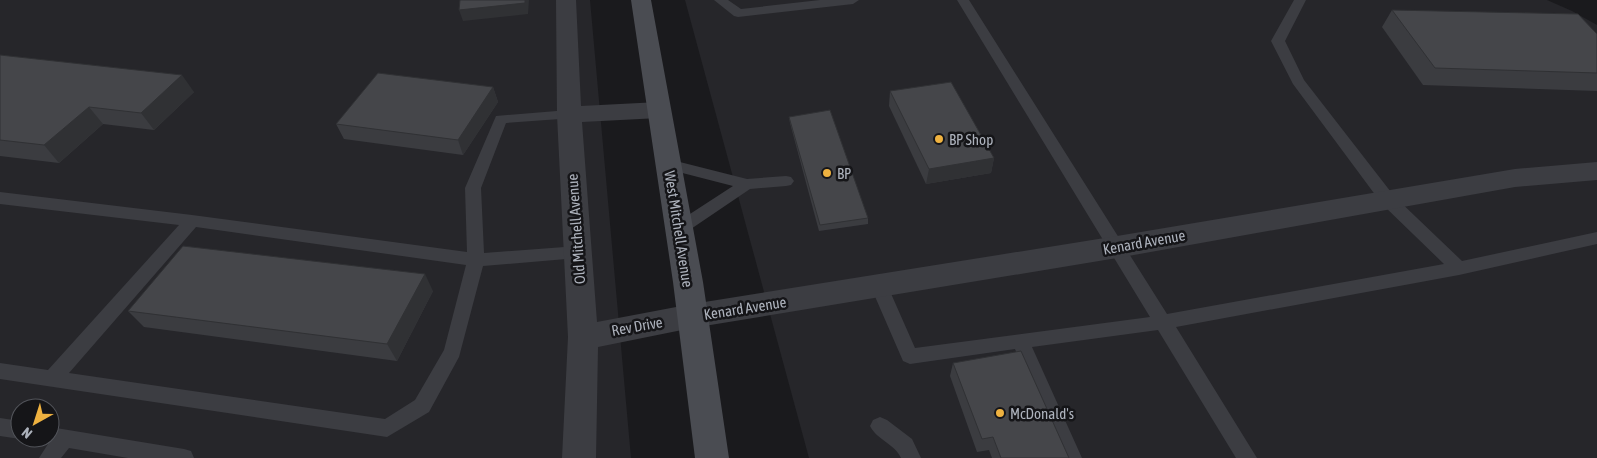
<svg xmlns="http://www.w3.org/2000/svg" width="1597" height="458" viewBox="0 0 1597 458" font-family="'Asap Condensed',sans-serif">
<rect width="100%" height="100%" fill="#1a1a1d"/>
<!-- built -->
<g fill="#26262a" fill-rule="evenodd">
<path d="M 0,0 L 590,0 L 631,458 L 0,458 ZM 20,408 L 50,408 L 50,438 L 20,438 Z"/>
<polygon points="685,0 1547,0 1572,11 1597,25 1597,458 809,458"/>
</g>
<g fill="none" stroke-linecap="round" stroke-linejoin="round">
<!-- lane -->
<g fill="#3c3d42" fill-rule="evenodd">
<polygon points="714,0 728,0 741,9 820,0 859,0 853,4 738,17 734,16"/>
<polygon points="957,0 969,0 1167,314 1444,264 1382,204 1293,84 1271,41 1294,0 1306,0 1285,41 1304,80 1394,196 1462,261 1597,232 1597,244 1459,275 1176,327 1257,458 1236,458 1158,330 1032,347 1082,458 1062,458 1015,349 910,364 903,361 870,285 873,280 879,278 885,280 915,348 1150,317"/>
<path d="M 569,110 L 574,112 L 576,115 L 574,118 L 506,123 L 481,188 L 484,253 L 578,246 L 584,248 L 586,252 L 584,256 L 578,258 L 483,266 L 459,357 L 429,412 L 387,437 L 0,379 L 0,363 L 48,370 L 179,225 L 0,204 L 0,192 L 192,215 L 467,252 L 465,188 L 496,116 ZM 196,227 L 466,265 L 444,350 L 415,400 L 385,419 L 69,373 Z"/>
<polygon points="668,159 747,179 786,176 791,177 794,181 791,185 786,186 750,189 685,233 679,235 673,233 671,229 673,225 733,186 663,168 660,164 663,160"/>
<path d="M 880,417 L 887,420 L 912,439 L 921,458 L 901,458 C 895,444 877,440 870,426 L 873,420 Z"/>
<polygon points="0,418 20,421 20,438 22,438 20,439 0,436"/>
<polygon points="50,427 184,449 191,451 194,458 128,458 69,448 61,458 39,458 48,444 43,442 41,438 50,438"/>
</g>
<!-- street -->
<polygon fill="#3c3d42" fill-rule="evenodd" points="556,0 576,0 581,106 659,102 668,104 671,110 668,116 659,118 582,122 597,322 692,304 1117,236 1515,169 1597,162 1597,180 1515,187 1117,258 692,328 598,347 596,458 562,458 568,337 557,115"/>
<!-- secondary -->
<polygon fill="#4a4c52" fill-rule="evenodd" points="631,0 651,0 703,282 729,458 695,458 673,282"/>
</g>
<!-- wall -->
<g fill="#3b3c40">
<polygon points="1392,10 1597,34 1597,91 1423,85 1382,27"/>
<polygon points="0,55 194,92 154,130 103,124 59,163 0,156"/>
<polygon points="493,87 498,102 463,155 344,139 336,124"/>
<polygon points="890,91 994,158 991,173 926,184 889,106"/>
<polygon points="789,117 868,218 868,224 819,231 790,123"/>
<polygon points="433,291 397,361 144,327 128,311"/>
<polygon points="953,363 1069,458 992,458 989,450 977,452 950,376"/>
</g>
<!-- shaded-wall -->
<g fill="#303134">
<polygon points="525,0 529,0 528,14 463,21 459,10"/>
<polygon points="182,75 194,92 154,130 141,113"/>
<polygon points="493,87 498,102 463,155 458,140"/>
<polygon points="89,107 103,124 59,163 44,145"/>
<polygon points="994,158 991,173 926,184 929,169"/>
<polygon points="425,274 433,291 397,361 387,344"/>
</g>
<!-- building -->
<g fill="#45464a" stroke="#303134">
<polygon points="460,0 525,0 525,3 459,10"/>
<polygon points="1392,10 1578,14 1597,34 1597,73 1435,68"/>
<polygon points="0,55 182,75 141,113 89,107 44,145 0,140"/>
<polygon points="378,73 493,87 458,140 336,124"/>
<polygon points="951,82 994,158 929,169 890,91"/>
<polygon points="830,110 868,218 820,225 789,117"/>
<polygon points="183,246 425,274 387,344 128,311"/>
<polygon points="1021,351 1069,458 1001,458 993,437 982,439 953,363"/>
</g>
<!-- markers -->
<g fill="#efb240" stroke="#151518" stroke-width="2">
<circle cx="939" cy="139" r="5"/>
<circle cx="827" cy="173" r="5"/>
<circle cx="1000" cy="413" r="5"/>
</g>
<g text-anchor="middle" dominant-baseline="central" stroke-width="5" stroke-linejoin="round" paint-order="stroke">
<!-- poi labels -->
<g font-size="15" fill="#adb2bc" stroke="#151518" text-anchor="start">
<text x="949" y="139">BP Shop</text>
<text x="837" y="173">BP</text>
<text x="1010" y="413">McDonald's</text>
</g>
<!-- street labels -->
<g font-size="15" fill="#adb2bc" stroke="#151518">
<text transform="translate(576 229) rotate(-94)">Old Mitchell Avenue</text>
<text transform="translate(679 229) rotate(81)">West Mitchell Avenue</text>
<text transform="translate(1144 242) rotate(-10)">Kenard Avenue</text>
<text transform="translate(745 308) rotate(-9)">Kenard Avenue</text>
<text transform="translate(637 326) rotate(-10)">Rev Drive</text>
</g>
</g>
<!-- north arrow -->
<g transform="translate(35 423) rotate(219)"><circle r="24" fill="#151518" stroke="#52545a"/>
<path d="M0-4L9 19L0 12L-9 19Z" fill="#efb240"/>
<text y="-8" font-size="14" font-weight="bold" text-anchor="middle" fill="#adb2bc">N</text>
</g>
</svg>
